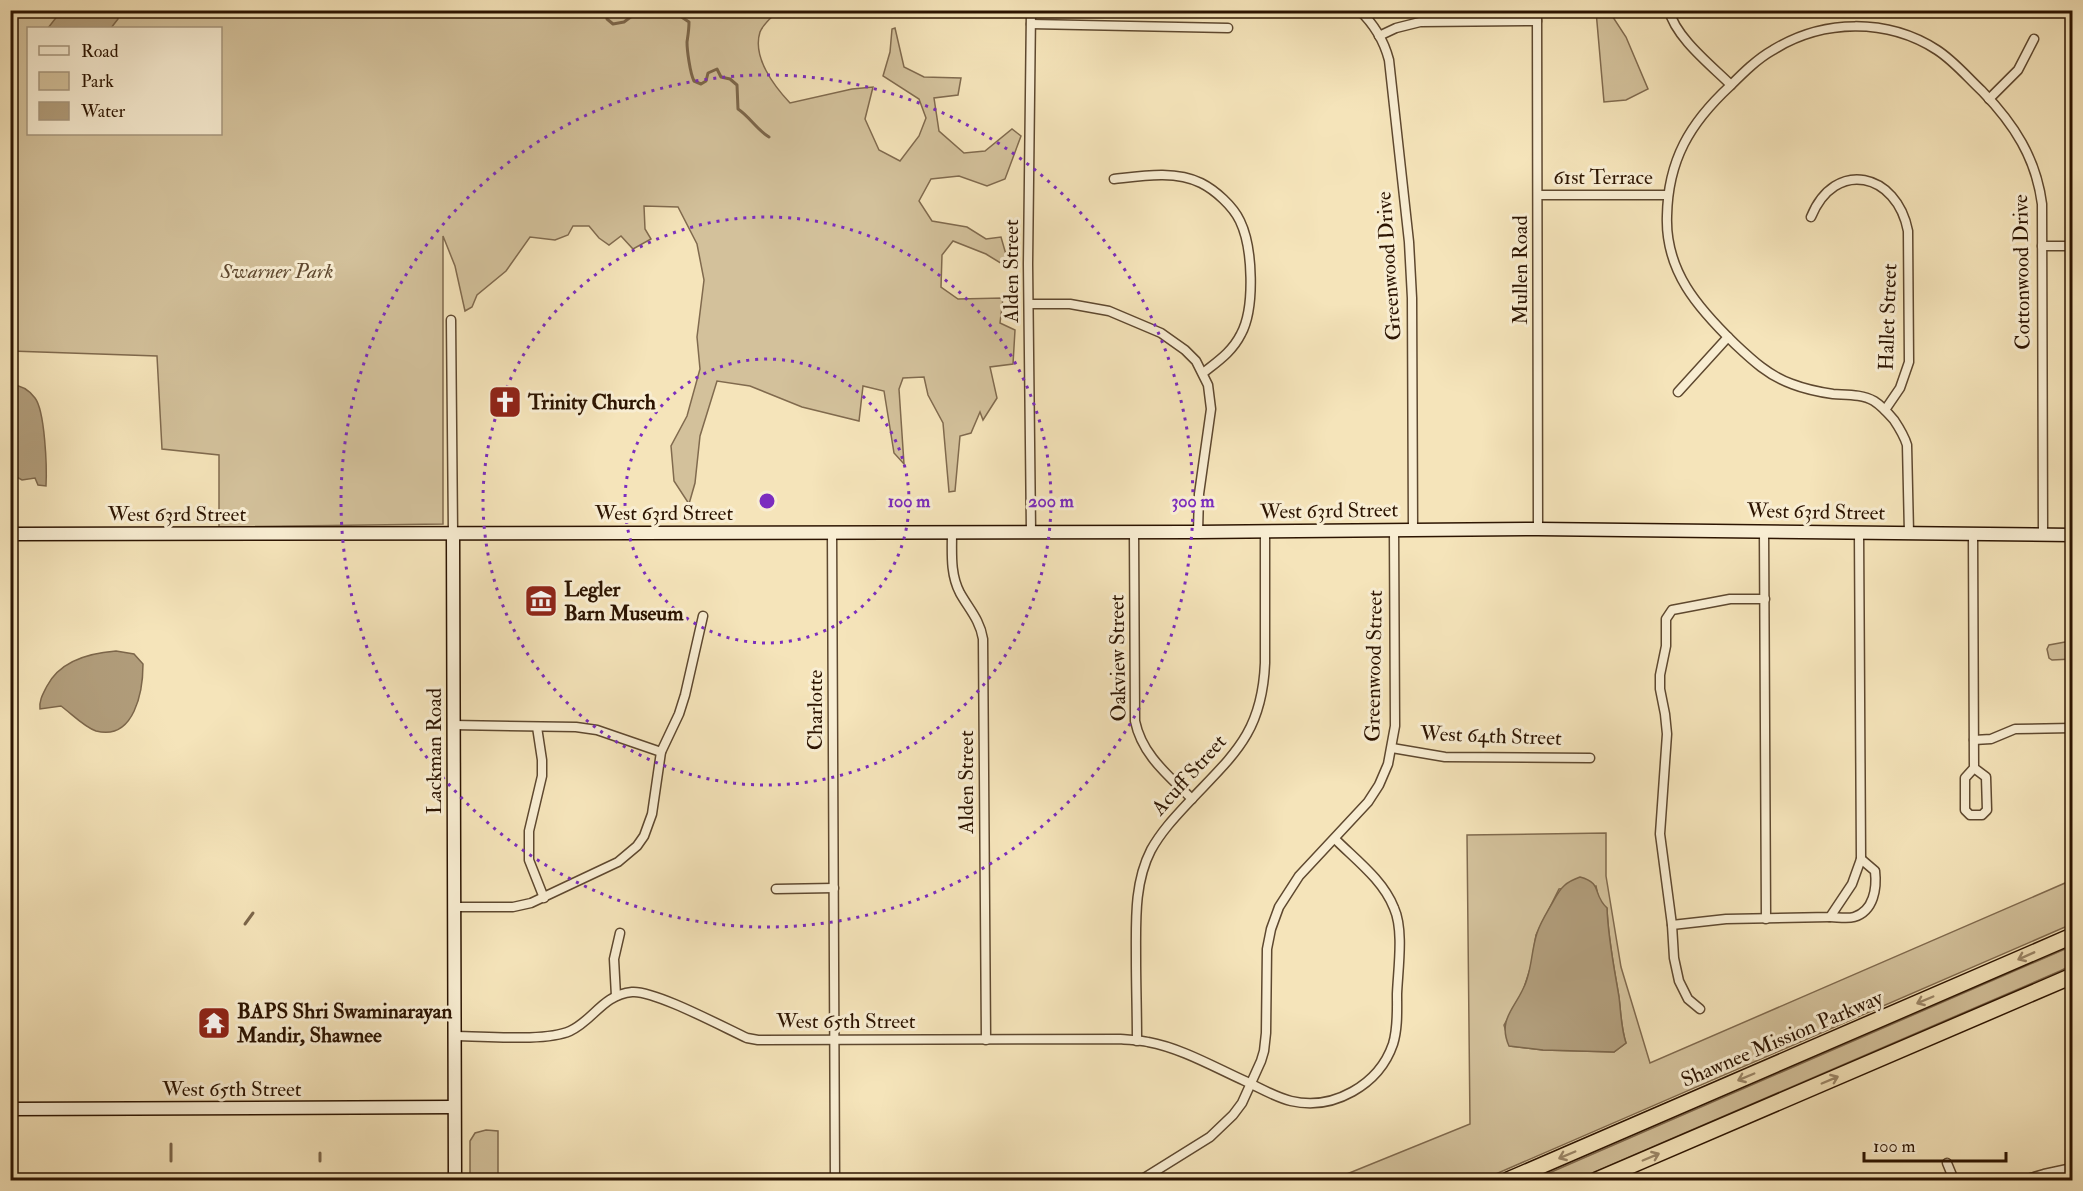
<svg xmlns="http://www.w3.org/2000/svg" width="2083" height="1191" viewBox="0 0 2083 1191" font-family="'IM FELL Double Pica',serif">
<rect width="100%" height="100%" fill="#f5e4ba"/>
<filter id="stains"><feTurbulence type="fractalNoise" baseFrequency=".00333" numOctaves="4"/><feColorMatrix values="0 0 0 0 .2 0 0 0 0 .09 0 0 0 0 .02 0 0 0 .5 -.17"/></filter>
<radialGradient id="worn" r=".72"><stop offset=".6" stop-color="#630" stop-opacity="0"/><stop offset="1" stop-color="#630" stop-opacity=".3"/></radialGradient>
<!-- green -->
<g fill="#d3c19b" stroke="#806a4e" stroke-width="1.5" fill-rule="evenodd">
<path d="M 11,11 L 778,11 C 772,17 763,24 760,32 C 752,57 774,86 790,103 L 852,89 L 873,87 L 865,119 L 879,150 L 900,161 L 919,136 L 926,118 L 919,99 L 883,76 L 890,52 L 892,29 L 895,28 L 904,67 L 924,77 L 961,78 L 958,95 L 934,98 L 939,131 L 964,153 L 985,151 L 1012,129 L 1021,136 L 1005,179 L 987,186 L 959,176 L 931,179 L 919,201 L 932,221 L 967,227 L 986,239 L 1001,237 L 1007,258 L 1007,267 L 986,254 L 953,241 L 942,255 L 941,287 L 958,299 L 1003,298 L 1000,323 L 1015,330 L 1013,364 L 990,367 L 997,398 L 983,420 L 980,412 L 971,433 L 960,436 L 955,491 L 949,492 L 943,423 L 928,395 L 924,377 L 903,378 L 899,389 L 904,464 L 894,453 L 884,391 L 863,386 L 859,421 L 802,407 L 750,386 L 717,381 L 700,436 L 695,483 L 689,504 L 674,481 L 671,446 L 687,416 L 700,369 L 697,337 L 704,280 L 697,244 L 678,207 L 644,206 L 645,229 L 651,239 L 633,249 L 621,236 L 609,245 L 599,238 L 589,226 L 573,226 L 568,235 L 555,240 L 530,237 L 506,271 L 477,295 L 472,307 L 465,311 L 455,266 L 443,236 L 443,524 L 219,527 L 219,455 L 162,449 L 157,356 L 11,351 ZM 28,28 L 220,28 L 220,134 L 28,134 Z"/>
<polygon points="1596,11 1609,11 1626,37 1648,89 1626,100 1604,102"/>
<polygon points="2065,642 2072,643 2072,659 2052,660 2049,658 2047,649 2049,645"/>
<path d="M 1606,833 L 1606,876 L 1621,967 L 1650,1063 L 2072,880 L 2072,924 L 1482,1180 L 1332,1180 L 1470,1124 L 1467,835 ZM 1596,886 L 1599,901 L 1607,908 C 1608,938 1614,967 1619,997 C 1621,1013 1621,1028 1626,1043 L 1614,1052 L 1543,1050 L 1510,1046 L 1504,1025 L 1522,994 L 1531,966 L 1536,935 L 1559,889 Z"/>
<polygon points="2072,946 2072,965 2060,971 1576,1180 1533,1180"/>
<polygon points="486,1130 498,1131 498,1180 470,1180 470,1141 475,1133"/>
</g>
<!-- water -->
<g fill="#b19d7b" stroke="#7c664a" stroke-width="1.5">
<polygon points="62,10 118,11 118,19 111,28 48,28"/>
<path d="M 11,385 C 20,385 29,390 35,398 C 45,411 47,467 46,486 L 38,485 L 35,478 L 22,480 L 11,474 Z"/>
<path d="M 116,651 L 134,654 L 143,664 C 143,690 135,741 96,731 C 84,727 72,714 61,706 L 40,709 C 39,700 43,694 47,686 C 60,661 89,653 116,651 Z"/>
<path d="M 1580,877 C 1603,883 1592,894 1607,908 C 1608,938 1614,967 1619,997 C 1621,1013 1621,1028 1626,1043 L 1614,1052 L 1543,1050 L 1509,1046 C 1496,1017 1519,1006 1527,979 C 1532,964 1532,948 1537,933 C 1541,921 1548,911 1554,900 C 1561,887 1566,882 1580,877 Z"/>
</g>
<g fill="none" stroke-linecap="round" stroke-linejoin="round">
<!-- stream -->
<g stroke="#7c664a" stroke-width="3">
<polyline points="605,10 607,19 613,24 624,22 632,16 633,10"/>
<path d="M 661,10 L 680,16 L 689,22 C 689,30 688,35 687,42 C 687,50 690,73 694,81 L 701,84 L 706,81 L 708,73 L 717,69 L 721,77 L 730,79 L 737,85 L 738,109 C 750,117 756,129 769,137"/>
<polyline points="245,924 253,913"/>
<polyline points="171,1144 171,1161"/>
<polyline points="320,1153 320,1161"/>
</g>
<!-- street casing -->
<g stroke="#5e482f" stroke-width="11">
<g id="street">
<polyline points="1031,10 1028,264 1031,532"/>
<path d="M 1359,10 C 1374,24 1384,41 1389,60 L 1409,242 L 1412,298 L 1413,530"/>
<polyline points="1537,10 1538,529"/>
<path d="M 1669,10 C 1675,37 1712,66 1731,85"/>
<polyline points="1031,24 1228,28"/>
<polyline points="1379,36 1396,28 1420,22 1537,21"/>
<polyline points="1989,99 2018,70 2034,39"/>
<path d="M 1114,179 C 1141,176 1175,170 1201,183 C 1215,190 1233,206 1240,221 C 1253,248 1255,308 1241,334 C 1232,352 1218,361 1203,373"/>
<polyline points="1538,195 1668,195"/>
<path d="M 1811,217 C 1835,158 1897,173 1908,231 L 1909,362 L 1900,388 L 1885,410"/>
<polyline points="2042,246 2072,246"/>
<polyline points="1029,304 1070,304 1109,311 1161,333 1185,350 1196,361 1208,385 1211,409 1199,494 1198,532"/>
<polyline points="451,320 453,533"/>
<polyline points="1678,392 1728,337"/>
<polyline points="1764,531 1766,919"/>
<polyline points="832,532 835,1180"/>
<path d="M 952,532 C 952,553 950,574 960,593 C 969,609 980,620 983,639 L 986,1040"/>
<path d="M 1134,532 L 1135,721 C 1142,755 1168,775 1192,799"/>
<path d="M 1909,533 L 1907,445 C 1904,435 1900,429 1894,420 C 1888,413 1882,406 1874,401 C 1862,394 1846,395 1833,394 C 1819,392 1805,389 1792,384 C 1769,376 1752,360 1735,344 C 1698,308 1665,271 1667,216 C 1668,160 1690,123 1730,86 C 1743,73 1757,59 1773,50 C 1823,19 1887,18 1937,50 C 1954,61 1967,77 1982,91 C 2014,124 2036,158 2042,204 L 2043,534"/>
<polyline points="1973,534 1974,768 1965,778 1965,810 1970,815 1982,815 1987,810 1986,777 1974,768"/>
<polyline points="453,725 576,727 597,730 661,752"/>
<polyline points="537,727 542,760 542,776 529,831 529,860 544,898"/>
<polyline points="1974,740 1991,739 2015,729 2072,728"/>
<polyline points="1392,748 1445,757 1590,758"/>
<polyline points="776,889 834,888"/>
<polyline points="454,907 513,907 531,903 618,862 637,846 644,836 652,814 661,752 679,714 685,695 703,616"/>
<path d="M 1830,917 C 1837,917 1847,919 1854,917 C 1874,911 1877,888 1875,871 L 1861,859"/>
<polyline points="1672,925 1726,919 1830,917 1852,884 1861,859 1859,533"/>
<polyline points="616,996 614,959 620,933"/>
<polyline points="1700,1009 1688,999 1679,981 1674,958 1672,925 1660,834 1667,734 1665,714 1660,689 1660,675 1666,646 1666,619 1672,610 1730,599 1765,599"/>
<path d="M 455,1036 C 485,1036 545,1042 570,1031 C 594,1020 602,995 632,992 C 654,990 723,1027 747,1038 L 758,1040 L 1120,1039 C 1129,1040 1139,1040 1148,1042 C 1181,1048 1214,1067 1245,1081 C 1260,1088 1275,1097 1291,1101 C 1333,1111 1379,1085 1393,1044 C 1398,1028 1397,1010 1397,994 C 1398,969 1404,930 1394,908 C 1383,880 1356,860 1335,839"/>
<path d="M 1137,1041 C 1137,1013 1136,985 1136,958 C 1136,921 1134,883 1151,850 C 1161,832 1174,818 1188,803 C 1233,755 1262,734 1265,663 L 1265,532"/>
<polyline points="1947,1163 1954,1180"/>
<polyline points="972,1179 972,1180"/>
<polyline points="1141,1180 1210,1137 1233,1115 1242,1103 1261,1061 1264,1051 1266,1033 1267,949 1271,929 1279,907 1299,876 1368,802 1379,785 1388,764 1395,726 1394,530"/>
<polyline points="2024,1180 2044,1174 2072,1168"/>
</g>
</g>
<!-- secondary casing -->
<g stroke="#2c1401" stroke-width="15">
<g id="secondary">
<polyline points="453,533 455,1180"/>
<polyline points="10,534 1198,532 1538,529 2072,535"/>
<polyline points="10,1109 454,1107"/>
</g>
</g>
<!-- highway casing -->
<g stroke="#2c1401" stroke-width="18">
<g id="highway">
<polyline points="1508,1180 2072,936"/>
<polyline points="1597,1180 2072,976"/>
</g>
</g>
<!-- street -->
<use href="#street" stroke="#f8edd2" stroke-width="8"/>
<!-- secondary -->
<use href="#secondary" stroke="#f8edd2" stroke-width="12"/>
<!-- highway -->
<use href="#highway" stroke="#f5e4ba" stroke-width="15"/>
</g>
<!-- one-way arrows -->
<defs><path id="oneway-shaft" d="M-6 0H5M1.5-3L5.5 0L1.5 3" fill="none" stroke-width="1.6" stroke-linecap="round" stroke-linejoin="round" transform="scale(1.5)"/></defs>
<g stroke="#9b8667">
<use href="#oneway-shaft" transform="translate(2026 956) rotate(156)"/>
<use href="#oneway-shaft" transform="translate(1925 1000) rotate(157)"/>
<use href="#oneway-shaft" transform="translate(1746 1077) rotate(157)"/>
<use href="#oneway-shaft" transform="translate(1830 1080) rotate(-23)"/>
<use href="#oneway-shaft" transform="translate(1567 1155) rotate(157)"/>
<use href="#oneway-shaft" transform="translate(1651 1157) rotate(-23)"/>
</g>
<!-- distance rings -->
<g fill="none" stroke="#7b2cbf" stroke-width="3" stroke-dasharray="3 6">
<circle cx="767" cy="501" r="142"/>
<circle cx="767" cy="501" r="284"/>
<circle cx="767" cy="501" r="426"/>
</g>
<!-- icons -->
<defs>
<g id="church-square" transform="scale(1.725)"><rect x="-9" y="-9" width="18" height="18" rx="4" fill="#8f2418" stroke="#f8edd2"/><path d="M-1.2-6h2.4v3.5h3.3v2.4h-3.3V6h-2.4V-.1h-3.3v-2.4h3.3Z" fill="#fff"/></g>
<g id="museum-square" transform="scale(1.725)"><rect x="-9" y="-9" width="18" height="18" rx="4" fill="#8f2418" stroke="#f8edd2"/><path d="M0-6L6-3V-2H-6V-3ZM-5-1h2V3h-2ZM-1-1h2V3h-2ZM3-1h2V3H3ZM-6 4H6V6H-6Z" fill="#fff"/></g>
<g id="temple-square" transform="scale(1.725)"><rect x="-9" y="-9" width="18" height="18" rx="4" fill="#8f2418" stroke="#f8edd2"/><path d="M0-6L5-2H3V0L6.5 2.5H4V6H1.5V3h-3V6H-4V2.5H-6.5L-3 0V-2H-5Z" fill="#fff"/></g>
</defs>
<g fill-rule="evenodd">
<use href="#church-square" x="505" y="402"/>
<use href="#museum-square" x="541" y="601"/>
<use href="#temple-square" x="214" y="1023"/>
</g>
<g text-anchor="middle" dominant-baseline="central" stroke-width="6" stroke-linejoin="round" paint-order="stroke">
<!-- street labels -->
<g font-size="21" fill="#2c1401" stroke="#f8edd2">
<text x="1603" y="177">61st Terrace</text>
<text transform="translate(1389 266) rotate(-94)">Greenwood Drive</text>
<text transform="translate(1520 270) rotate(-90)">Mullen Road</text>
<text transform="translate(1011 271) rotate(-90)">Alden Street</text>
<text transform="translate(2022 272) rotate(-91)">Cottonwood Drive</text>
<text transform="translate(1888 317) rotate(-88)">Hallet Street</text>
<text transform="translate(1329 511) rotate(-1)">West 63rd Street</text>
<text transform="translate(1816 512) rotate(1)">West 63rd Street</text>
<text x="664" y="513">West 63rd Street</text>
<text x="177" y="514">West 63rd Street</text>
<text transform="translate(1118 658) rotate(-91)">Oakview Street</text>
<text transform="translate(1374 666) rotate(-89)">Greenwood Street</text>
<text transform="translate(815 710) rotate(-90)">Charlotte</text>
<text transform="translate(1491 736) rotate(2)">West 64th Street</text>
<text transform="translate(434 751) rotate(-90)">Lackman Road</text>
<text transform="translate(1189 775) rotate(-48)">Acuff Street</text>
<text transform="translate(966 782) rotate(-90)">Alden Street</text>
<text x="846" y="1021">West 65th Street</text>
<text transform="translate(1782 1039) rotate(-23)">Shawnee Mission Parkway</text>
<text x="232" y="1089">West 65th Street</text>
</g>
<!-- park labels -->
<g font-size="21" font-style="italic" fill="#5e482f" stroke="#f8edd2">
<text x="277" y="271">Swarner Park</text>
</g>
<!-- poi labels -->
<g font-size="21" font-weight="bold" fill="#2c1401" stroke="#f8edd2" text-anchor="start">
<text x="528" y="402">Trinity Church</text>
<text x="564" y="589">Legler<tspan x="564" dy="24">Barn Museum</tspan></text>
<text x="237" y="1011">BAPS Shri Swaminarayan<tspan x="237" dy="24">Mandir, Shawnee</tspan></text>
</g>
</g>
<circle cx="767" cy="501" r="9" fill="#7b2cbf" stroke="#f8edd2" stroke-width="3"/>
<g font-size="18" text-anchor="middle" font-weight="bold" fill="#7b2cbf" stroke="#f8edd2" stroke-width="6" stroke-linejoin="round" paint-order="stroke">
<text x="909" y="507">100 m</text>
<text x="1051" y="507">200 m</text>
<text x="1193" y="507">300 m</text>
</g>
<!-- margin -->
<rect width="2083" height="1191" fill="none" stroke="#f5e4ba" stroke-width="36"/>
<rect x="12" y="12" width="2059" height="1167" fill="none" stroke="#2c1401" stroke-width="3"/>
<rect x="18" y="18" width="2047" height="1155" fill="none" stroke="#2c1401" stroke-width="1.5"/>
<!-- legend -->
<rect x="27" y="27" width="195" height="108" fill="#f8edd2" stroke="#a6967e" stroke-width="1.5"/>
<rect x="39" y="46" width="30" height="9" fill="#f8edd2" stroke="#a6967e" stroke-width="1.5"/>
<text x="81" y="57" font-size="18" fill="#2c1401">Road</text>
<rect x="39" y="72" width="30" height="18" fill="#d3c19b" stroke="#a6967e" stroke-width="1.5"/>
<text x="81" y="87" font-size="18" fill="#2c1401">Park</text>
<rect x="39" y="102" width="30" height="18" fill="#b19d7b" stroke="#a6967e" stroke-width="1.5"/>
<text x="81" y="117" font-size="18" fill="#2c1401">Water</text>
<!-- scale -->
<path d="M1864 1152v9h142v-9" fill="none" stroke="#2c1401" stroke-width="3"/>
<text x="1873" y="1152" font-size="18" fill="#2c1401" stroke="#f8edd2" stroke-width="4.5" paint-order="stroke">100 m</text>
<rect width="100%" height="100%" filter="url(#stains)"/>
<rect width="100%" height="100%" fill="url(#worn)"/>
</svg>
